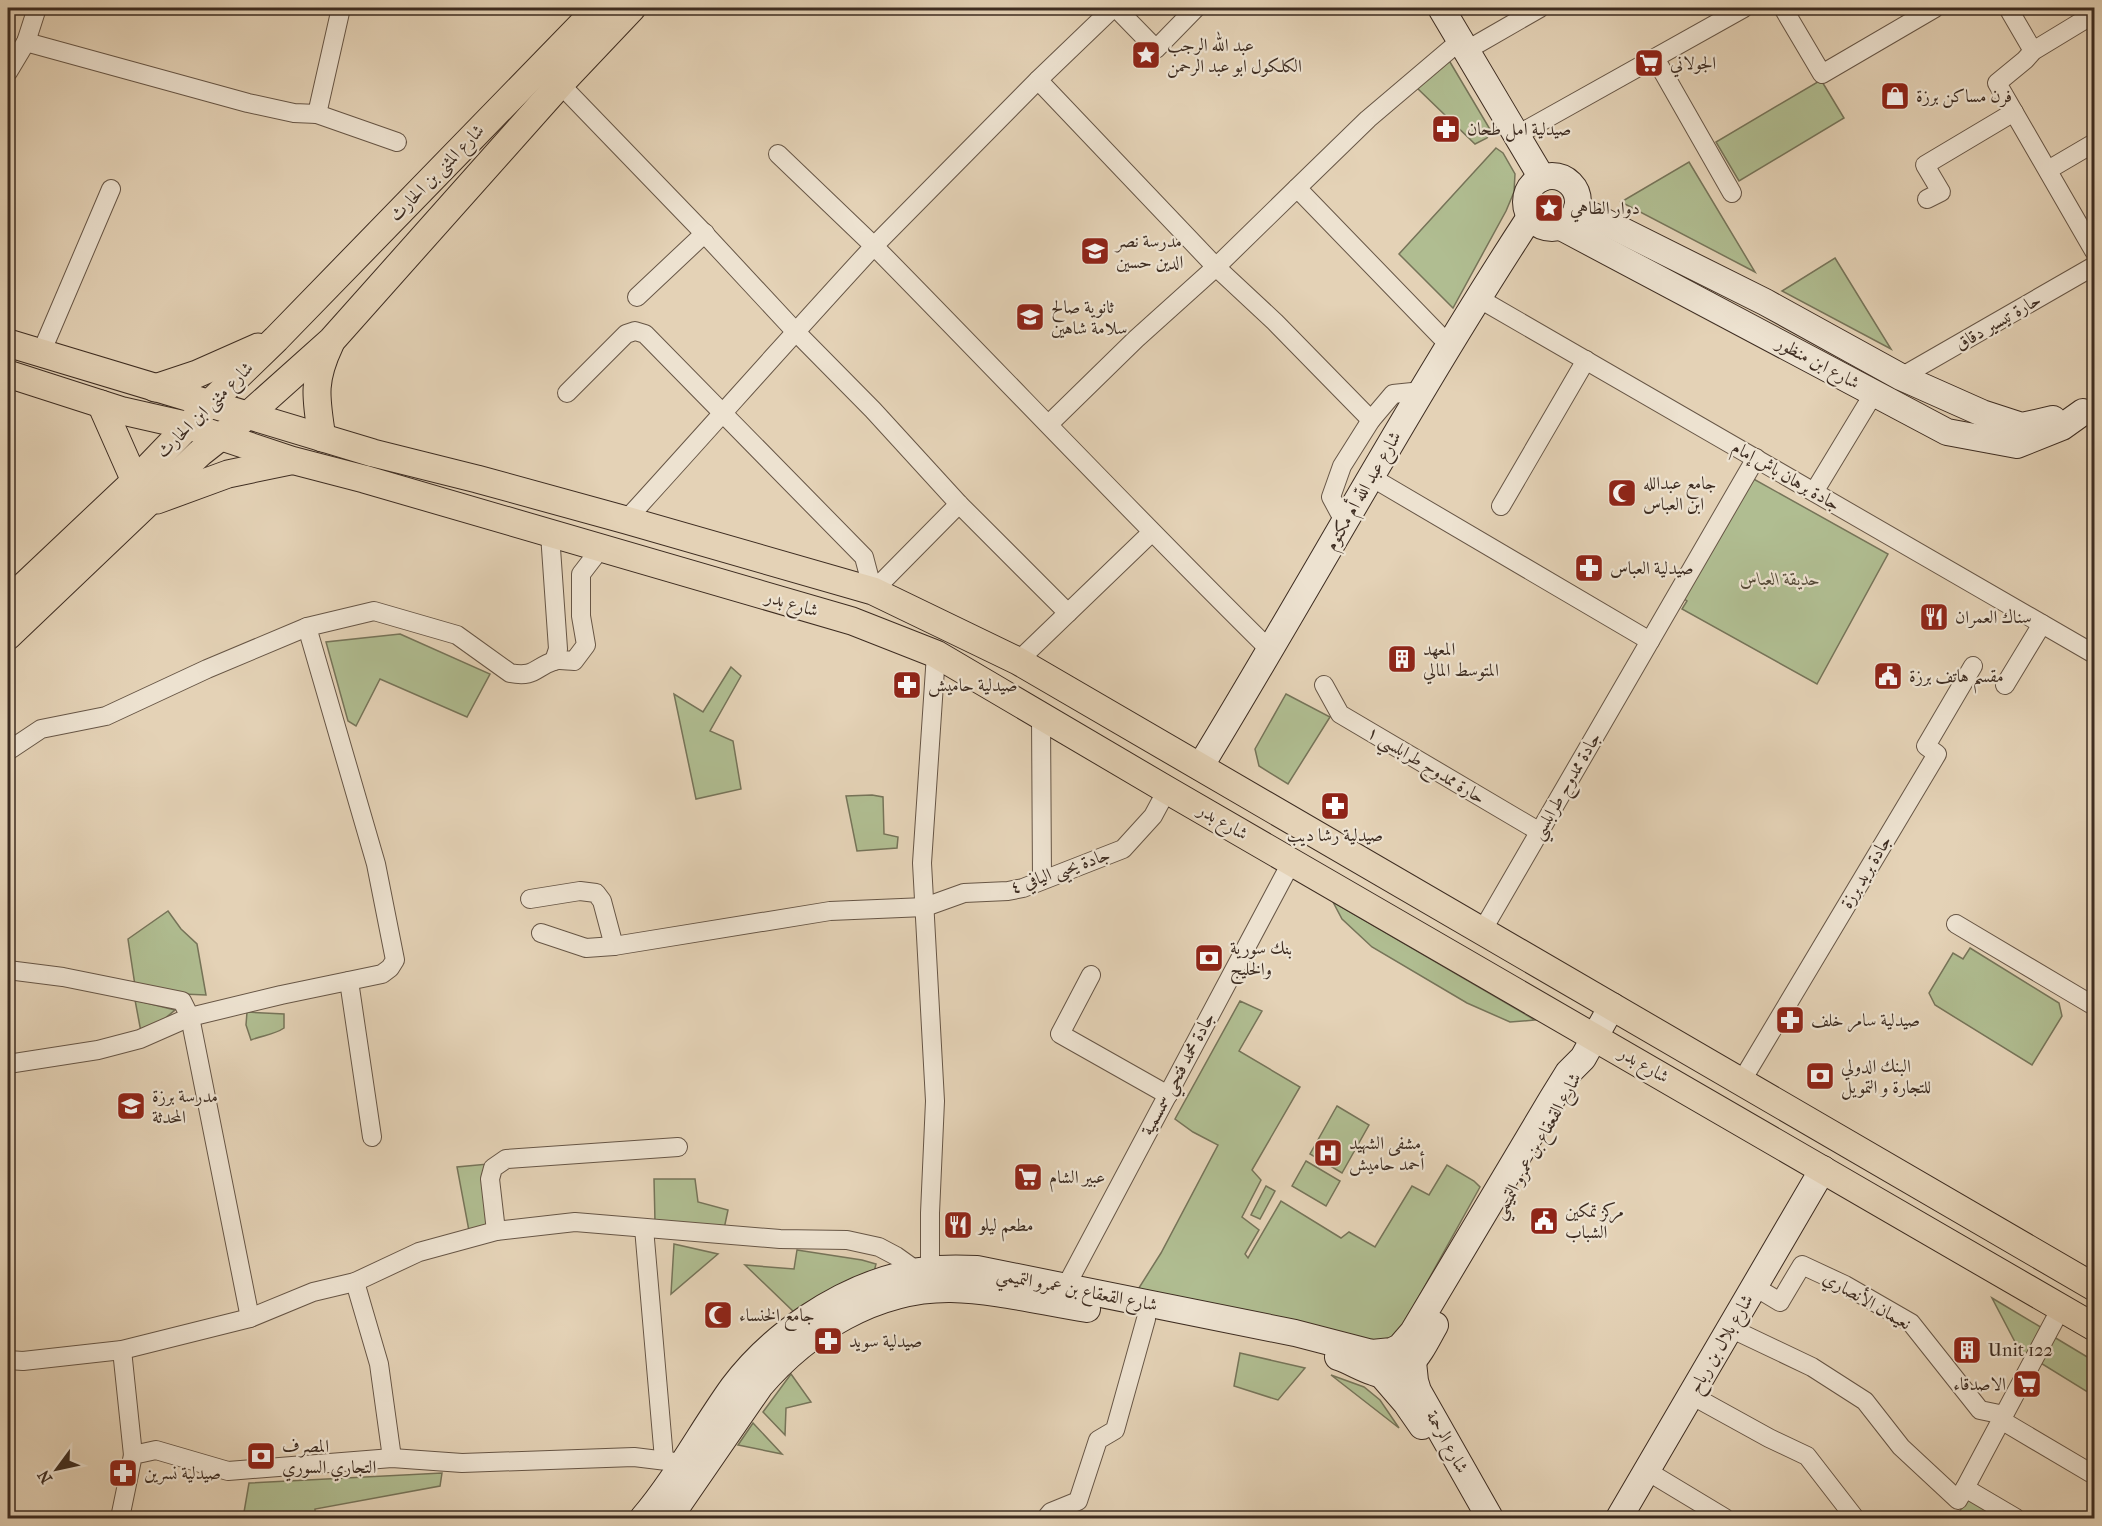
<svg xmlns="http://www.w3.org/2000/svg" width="2102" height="1526" viewBox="0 0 2102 1526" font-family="'IM FELL French Canon',Amiri,serif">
<rect width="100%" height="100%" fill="#e4d2b6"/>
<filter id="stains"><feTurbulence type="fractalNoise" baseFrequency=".00333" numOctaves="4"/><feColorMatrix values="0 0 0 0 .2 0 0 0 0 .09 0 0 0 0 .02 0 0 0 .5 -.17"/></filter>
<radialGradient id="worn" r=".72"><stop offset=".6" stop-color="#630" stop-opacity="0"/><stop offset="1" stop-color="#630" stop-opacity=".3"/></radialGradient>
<!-- green -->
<g fill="#b0bd91" stroke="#767459" stroke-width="1.5">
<polygon points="1447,57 1491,131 1487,138 1475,144 1416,87"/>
<polygon points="1821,80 1844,118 1739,181 1716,142"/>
<polygon points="1496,148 1503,153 1515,174 1514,192 1506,211 1453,308 1399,254"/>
<polygon points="1689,162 1755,272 1621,202"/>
<polygon points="1835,258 1891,349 1782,291"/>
<polygon points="1750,477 1888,554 1817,684 1682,609 1687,601 1683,598"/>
<polygon points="400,634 490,674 467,717 380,679 356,726 348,721 326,642"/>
<polygon points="731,667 741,676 710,731 733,741 741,789 696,799 674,694 703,712"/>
<polygon points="1286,694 1330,717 1288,784 1259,766 1255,749"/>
<polygon points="872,795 883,797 884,834 898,837 897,848 857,851 846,796"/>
<polygon points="1333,902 1535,1020 1510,1022 1467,1003 1372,947 1342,919"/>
<polygon points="168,911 181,929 197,944 206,995 136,992 128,939"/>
<polygon points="1970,948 2059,1003 2062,1016 2032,1065 1935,1005 1929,993 1953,953 1963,959"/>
<polygon points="135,1000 175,1010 151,1030 141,1032"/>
<polygon points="1240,1001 1262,1011 1239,1051 1300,1087 1252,1170 1261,1180 1242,1217 1259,1230 1245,1254 1248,1258 1281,1201 1341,1238 1349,1232 1375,1247 1412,1186 1429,1195 1447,1165 1474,1181 1480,1187 1396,1338 1381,1347 1137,1291 1161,1253 1218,1145 1193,1132 1175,1119"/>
<path d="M 247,1012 L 284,1014 L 284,1028 C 274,1035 263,1035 251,1040 L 246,1025 Z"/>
<polygon points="1337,1106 1369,1125 1342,1173 1310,1154"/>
<polygon points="1306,1161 1340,1181 1326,1206 1292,1186"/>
<polygon points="488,1164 498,1226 469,1231 457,1167"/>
<polygon points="654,1179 695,1179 698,1202 728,1210 724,1229 655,1222"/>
<polygon points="1266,1186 1275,1191 1260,1219 1251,1215"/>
<polygon points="674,1244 718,1254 671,1294"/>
<polygon points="797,1250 862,1260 876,1264 874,1272 795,1313 745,1265 794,1269"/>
<polygon points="1992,1298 2044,1329 2025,1361"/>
<polygon points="2054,1337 2094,1361 2094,1396 2039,1362"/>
<polygon points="1240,1353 1305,1368 1278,1400 1234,1386"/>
<polygon points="791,1374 811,1402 786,1408 785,1435 763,1412"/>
<polygon points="1331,1375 1364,1387 1380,1400 1399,1428"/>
<polygon points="753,1423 782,1454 738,1445"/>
<polygon points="442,1473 440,1486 315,1509 315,1518 243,1518 249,1483"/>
<polygon points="1968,1497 2003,1518 1956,1518"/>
</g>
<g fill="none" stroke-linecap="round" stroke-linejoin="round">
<!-- street casing -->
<g stroke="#675646" stroke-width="20">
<g id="street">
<polyline points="1116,8 1156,49 1196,8"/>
<polyline points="1783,8 1822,74 1935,8"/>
<polyline points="2008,8 2033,51"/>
<polyline points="2094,14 2033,51 2025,60 1997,83 2094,251"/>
<polyline points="26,42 248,103 294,113 317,114 341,8"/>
<polyline points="1467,50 1540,8"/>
<polyline points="1655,58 1732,193"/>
<polyline points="8,72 26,42 37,8"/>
<polyline points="1038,80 1216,267 1136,339 1049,424"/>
<polyline points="560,84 702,231 795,331 873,410 959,504 1068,613"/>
<polyline points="317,114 397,142"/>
<polyline points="1517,135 1744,8"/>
<polyline points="778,154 874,246 1038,80 1113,8"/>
<polyline points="2048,170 2094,143"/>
<polyline points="1297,188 1368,119 1461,40"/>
<polyline points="1927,199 1941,192 1925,165 2014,112"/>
<polyline points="637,297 705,233"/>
<polyline points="1478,298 2094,654"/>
<polyline points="41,353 111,189"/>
<polyline points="1901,377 2094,266"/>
<polyline points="1422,391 1393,394 1371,420 1275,322 1216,267 1297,188 1449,345"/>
<polyline points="567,393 626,334 635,331 645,334 864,557 873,591 959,504"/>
<polyline points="1371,477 1650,641"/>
<polyline points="1814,492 1874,393"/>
<polyline points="1501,506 1586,360"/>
<path d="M 626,520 C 709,429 791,336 874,246 C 1007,381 1136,518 1271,651"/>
<polyline points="1345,523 1331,497 1342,466 1371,420"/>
<polyline points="550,534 558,649 554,661"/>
<polyline points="1018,661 1151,533"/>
<polyline points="1324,685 1340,714 1540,832"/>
<polyline points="2005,685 2042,624"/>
<polyline points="1041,716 1042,880"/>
<polyline points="8,751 41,729 106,716 207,669 307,627"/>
<polyline points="530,899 580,891 596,893 602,901 614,946"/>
<polyline points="1956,924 2094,1006"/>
<polyline points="1482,931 1756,458"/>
<polyline points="541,933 586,948 614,946 830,911 925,907 964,893 1008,891 1023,888 1123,849 1153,816 1167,790"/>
<polyline points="8,970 63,977 182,1001 190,1017 140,1039 98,1050 8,1064"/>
<polyline points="1091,975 1060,1034 1168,1095"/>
<polyline points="349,981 372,1137"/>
<polyline points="1741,1082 1937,754 1926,746 1973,666"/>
<polyline points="644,1228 664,1459"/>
<polyline points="496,1231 490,1179 493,1168 506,1159 678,1147"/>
<polyline points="930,1269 930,1213 935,1101 922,863 936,654"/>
<polyline points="355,1282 379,1364 392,1458"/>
<polyline points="1755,1287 1780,1302 1802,1265 1845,1285 1911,1323 1980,1410 2004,1415"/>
<polyline points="1065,1288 1292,861"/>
<path d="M 250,1318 L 190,1017 L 281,995 L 382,974 L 390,968 L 395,960 L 376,864 L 307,627 L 374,611 L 457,635 L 510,673 C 535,678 535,667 554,661 C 559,659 568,661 574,661 L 586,645 L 581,616 L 581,574 L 601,548"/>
<polyline points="1730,1328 1812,1367 1865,1401 1901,1447 1958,1500 1965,1488 2016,1518"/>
<polyline points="122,1350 133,1455"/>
<polyline points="8,1360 23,1361 122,1350 250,1318 313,1292 355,1282 419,1252 496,1231 575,1222 780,1239 847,1240 879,1247 896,1256 917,1271"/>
<polyline points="1691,1395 1769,1438 1807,1456 1855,1518"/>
<polyline points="2001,1420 2094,1475"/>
<polyline points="1647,1471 1725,1518"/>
<polyline points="1965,1488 2061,1308"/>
<polyline points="120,1518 133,1455 156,1450 228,1471 392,1458 462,1463 634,1457 683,1463"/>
<polyline points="1046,1518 1051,1512 1078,1501 1098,1440 1115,1430 1146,1319"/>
</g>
</g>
<!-- secondary casing -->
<g stroke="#3d2c21" stroke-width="28">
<g id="secondary">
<polyline points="1441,8 1542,178"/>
<circle cx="1552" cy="202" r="26"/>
<polyline points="1577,208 1765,302 1901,377 1982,413 2022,426 2053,419"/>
<polyline points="1561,227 1947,432 2017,445 2062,427 2083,412"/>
<path d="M 1200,767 C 1311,585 1413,396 1530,217"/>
<path d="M 1338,1357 C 1350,1361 1361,1368 1373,1372 C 1407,1385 1422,1348 1435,1325"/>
<polyline points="1413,1362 1415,1381 1418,1391 1490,1518"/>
<polyline points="1381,1374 1406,1403 1422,1426"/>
<path d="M 643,1518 C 677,1478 702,1430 733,1387 C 772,1335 837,1291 901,1275 C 926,1268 951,1268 977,1269 L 1295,1333 L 1372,1353 L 1392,1351 L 1400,1347 L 1413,1332 L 1552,1099 L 1568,1073 L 1583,1058 L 1612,1006"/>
<path d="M 669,1518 L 760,1386 C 807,1331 876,1288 951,1289 C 996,1290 1042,1302 1087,1309"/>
<polyline points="1619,1518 1823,1169"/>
</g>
</g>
<!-- primary casing -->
<g stroke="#3d2c21" stroke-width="29">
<g id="primary">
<polyline points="8,343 373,453 477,479 626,520 873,591 1018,661 2094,1287"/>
<polyline points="8,374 123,411 189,426 291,460 364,479 852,621 936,654 1167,790 2094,1327"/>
<polyline points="155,388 197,374 258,347"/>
<polyline points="101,404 135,481"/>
<path d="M 322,438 C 316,398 312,382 330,344"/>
<polyline points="157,500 228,474 290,461"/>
<polyline points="8,601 135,481 209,404 276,339 598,8"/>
<polyline points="8,636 200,453 247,416 332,340 560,84 632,8"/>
</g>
</g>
<!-- street -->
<use href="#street" stroke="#ede2d0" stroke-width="18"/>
<!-- secondary -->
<use href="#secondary" stroke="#ede2d0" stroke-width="26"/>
<!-- primary -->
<use href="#primary" stroke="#e4d2b6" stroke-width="27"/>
</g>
<!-- icons -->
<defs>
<g id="sight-square" transform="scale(1.5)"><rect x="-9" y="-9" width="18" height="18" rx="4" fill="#8f2418" stroke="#ede2d0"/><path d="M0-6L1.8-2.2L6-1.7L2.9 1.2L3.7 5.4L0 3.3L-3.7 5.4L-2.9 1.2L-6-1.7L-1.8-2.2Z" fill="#fff"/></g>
<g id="supermarket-square" transform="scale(1.5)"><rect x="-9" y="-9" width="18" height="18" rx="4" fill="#8f2418" stroke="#ede2d0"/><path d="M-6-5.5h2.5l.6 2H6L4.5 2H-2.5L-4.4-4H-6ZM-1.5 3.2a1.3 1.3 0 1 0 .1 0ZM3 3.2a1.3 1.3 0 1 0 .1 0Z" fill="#fff"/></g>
<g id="shop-square" transform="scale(1.5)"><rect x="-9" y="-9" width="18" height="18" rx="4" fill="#8f2418" stroke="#ede2d0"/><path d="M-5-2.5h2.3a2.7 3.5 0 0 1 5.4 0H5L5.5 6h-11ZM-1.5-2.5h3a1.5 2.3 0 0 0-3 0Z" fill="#fff"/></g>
<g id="pharmacy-square" transform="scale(1.5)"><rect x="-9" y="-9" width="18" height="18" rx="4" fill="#8f2418" stroke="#ede2d0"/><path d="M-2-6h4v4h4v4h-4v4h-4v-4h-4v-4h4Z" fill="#fff"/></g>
<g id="school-square" transform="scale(1.5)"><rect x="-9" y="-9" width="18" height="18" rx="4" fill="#8f2418" stroke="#ede2d0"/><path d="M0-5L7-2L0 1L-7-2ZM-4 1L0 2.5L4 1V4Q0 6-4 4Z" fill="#fff"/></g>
<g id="mosque-square" transform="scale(1.5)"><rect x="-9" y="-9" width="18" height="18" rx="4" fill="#8f2418" stroke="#ede2d0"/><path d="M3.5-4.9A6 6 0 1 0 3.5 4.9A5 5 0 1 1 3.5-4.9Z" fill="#fff"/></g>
<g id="restaurant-square" transform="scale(1.5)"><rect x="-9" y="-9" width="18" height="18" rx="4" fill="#8f2418" stroke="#ede2d0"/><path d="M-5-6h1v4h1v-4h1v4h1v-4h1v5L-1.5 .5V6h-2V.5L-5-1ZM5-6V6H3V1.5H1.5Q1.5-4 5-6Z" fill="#fff"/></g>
<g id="building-square" transform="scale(1.5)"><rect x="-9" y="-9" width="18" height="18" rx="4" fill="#8f2418" stroke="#ede2d0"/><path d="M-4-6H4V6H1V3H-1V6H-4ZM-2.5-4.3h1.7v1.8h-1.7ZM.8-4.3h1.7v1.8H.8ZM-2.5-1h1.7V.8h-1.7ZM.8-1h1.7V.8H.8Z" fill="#fff"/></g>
<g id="civic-square" transform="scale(1.5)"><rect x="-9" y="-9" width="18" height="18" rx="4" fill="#8f2418" stroke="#ede2d0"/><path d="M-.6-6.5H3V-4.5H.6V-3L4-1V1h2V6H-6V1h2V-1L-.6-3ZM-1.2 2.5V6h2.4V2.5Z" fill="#fff"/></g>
<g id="bank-square" transform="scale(1.5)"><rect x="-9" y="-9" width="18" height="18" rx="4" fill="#8f2418" stroke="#ede2d0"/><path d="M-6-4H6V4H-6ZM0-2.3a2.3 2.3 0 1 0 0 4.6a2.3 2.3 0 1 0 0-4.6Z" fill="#fff"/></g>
<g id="hospital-square" transform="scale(1.5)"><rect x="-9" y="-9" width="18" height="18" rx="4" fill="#8f2418" stroke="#ede2d0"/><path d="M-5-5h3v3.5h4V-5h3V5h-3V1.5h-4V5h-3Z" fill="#fff"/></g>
</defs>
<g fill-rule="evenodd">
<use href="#sight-square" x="1146" y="55"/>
<use href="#supermarket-square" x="1649" y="63"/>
<use href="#shop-square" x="1895" y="96"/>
<use href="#pharmacy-square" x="1446" y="129"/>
<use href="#sight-square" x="1549" y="208"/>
<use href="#school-square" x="1095" y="251"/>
<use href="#school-square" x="1030" y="317"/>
<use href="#mosque-square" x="1622" y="493"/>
<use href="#pharmacy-square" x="1589" y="568"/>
<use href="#restaurant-square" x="1934" y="617"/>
<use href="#building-square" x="1402" y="659"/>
<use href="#civic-square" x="1888" y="676"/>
<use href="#pharmacy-square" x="907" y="685"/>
<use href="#pharmacy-square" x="1335" y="806"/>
<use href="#bank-square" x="1209" y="958"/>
<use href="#pharmacy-square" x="1790" y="1020"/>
<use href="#bank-square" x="1820" y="1076"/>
<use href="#school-square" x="131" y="1106"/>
<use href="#hospital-square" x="1328" y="1153"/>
<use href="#supermarket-square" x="1028" y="1177"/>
<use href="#civic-square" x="1544" y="1221"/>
<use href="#restaurant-square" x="958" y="1225"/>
<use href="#mosque-square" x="718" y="1315"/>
<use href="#pharmacy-square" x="828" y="1341"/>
<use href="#building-square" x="1967" y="1350"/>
<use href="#supermarket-square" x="2027" y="1384"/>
<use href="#bank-square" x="261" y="1456"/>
<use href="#pharmacy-square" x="123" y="1473"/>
</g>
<g text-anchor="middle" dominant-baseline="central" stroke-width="4.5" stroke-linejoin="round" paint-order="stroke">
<!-- poi labels -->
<g font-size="18" fill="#3d2c21" stroke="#ede2d0" text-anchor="start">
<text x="1167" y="45">عبد الله الرجب<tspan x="1167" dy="21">الكلكول ابو عبد الرحمن</tspan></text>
<text x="1670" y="63">الجولاني</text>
<text x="1916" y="96">فرن مساكن برزة</text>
<text x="1467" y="129">صيدلية امل طحان</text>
<text x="1570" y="208">دوار الطاهي</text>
<text x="1116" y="241">مدرسة نصر<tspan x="1116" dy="21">الدين حسين</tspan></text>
<text x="1051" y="307">ثانوية صالح<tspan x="1051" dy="21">سلامة شاهين</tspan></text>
<text x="1643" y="483">جامع عبدالله<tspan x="1643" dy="21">ابن العباس</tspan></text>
<text x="1610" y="568">صيدلية العباس</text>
<text x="1955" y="617">سناك العمران</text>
<text x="1423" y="649">المعهد<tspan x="1423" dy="21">المتوسط المالي</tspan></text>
<text x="1909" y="676">مقسم هاتف برزة</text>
<text x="928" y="685">صيدلية حاميش</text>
<text x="1335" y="835" text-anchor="middle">صيدلية رشا ديب</text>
<text x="1230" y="948">بنك سورية<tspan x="1230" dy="21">والخليج</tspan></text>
<text x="1811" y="1020">صيدلية سامر خلف</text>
<text x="1841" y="1066">البنك الدولي<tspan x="1841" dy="21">للتجارة و التمويل</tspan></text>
<text x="152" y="1096">مدرسة برزة<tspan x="152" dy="21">المحدثة</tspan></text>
<text x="1349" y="1143">مشفى الشهيد<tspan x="1349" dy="21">أحمد حاميش</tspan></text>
<text x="1049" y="1177">عبير الشام</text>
<text x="1565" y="1211">مركز تمكين<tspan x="1565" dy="21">الشباب</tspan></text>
<text x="979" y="1225">مطعم ليلو</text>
<text x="739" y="1315">جامع الخنساء</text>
<text x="849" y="1341">صيدلية سويد</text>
<text x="1988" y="1350">Unit 122</text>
<text x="2006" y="1384" text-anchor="end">الاصدقاء</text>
<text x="282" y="1446">المصرف<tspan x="282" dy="21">التجاري السوري</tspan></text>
<text x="144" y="1473">صيدلية نسرين</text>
</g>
<!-- street labels -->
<g font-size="18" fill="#3d2c21" stroke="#ede2d0">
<text transform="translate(437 173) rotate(-46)">شارع المثنى بن الحارث</text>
<text transform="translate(1998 322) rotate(-30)">حارة تيسير دقاق</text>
<text transform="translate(1818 363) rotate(28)">شارع ابن منظور</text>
<text transform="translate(205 410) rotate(-45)">شارع مثنى ابن الحارث</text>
<text transform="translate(1786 476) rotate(30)">جادة برهان باش إمام</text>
<text transform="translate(1363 491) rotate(-60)">شارع عبد اللّه أم مكتوم</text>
<text transform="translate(792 604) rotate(16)">شارع بدر</text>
<text transform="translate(1426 765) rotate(31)">حارة ممدوح طرابلسي ١</text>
<text transform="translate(1566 786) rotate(-60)">جادة ممدوح طرابلسي</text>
<text transform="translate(1223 822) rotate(30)">شارع بدر</text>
<text transform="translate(1060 871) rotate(-19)">جادة يحيى اليافي ٤</text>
<text transform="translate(1866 872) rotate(-59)">جادة بريد برزة</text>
<text transform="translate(1644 1065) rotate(30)">شارع بدر</text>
<text transform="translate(1178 1074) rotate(-62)">جادة محمد فتحي سمسمية</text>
<text transform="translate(1537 1146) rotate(-61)">شارع القعقاع بن عمرو التميمي</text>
<text transform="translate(1077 1290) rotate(11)">شارع القعقاع بن عمرو التميمي</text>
<text transform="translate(1867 1301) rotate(30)">نعيمان الأنصاري</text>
<text transform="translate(1721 1344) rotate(-60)">شارع بلال بن رباح</text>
<text transform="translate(1447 1442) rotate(61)">شارع الرحمة</text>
</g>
<!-- park labels -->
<g font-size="18" font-style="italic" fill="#544937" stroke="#ede2d0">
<text x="1780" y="579">حديقة العباس</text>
</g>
</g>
<!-- margin -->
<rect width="2102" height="1526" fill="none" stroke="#e4d2b6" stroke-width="30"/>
<rect x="9" y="9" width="2084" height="1508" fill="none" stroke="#3d2c21" stroke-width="3"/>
<rect x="15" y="15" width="2072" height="1496" fill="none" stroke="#3d2c21" stroke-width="1.5"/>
<!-- north arrow -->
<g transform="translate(57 1469) rotate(237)" stroke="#ede2d0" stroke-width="4.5" paint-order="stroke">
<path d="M0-4.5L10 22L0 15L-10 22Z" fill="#3d2c21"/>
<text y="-9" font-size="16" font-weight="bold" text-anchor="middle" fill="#3d2c21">N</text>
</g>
<rect width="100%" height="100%" filter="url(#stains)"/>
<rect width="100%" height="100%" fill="url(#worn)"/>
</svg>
